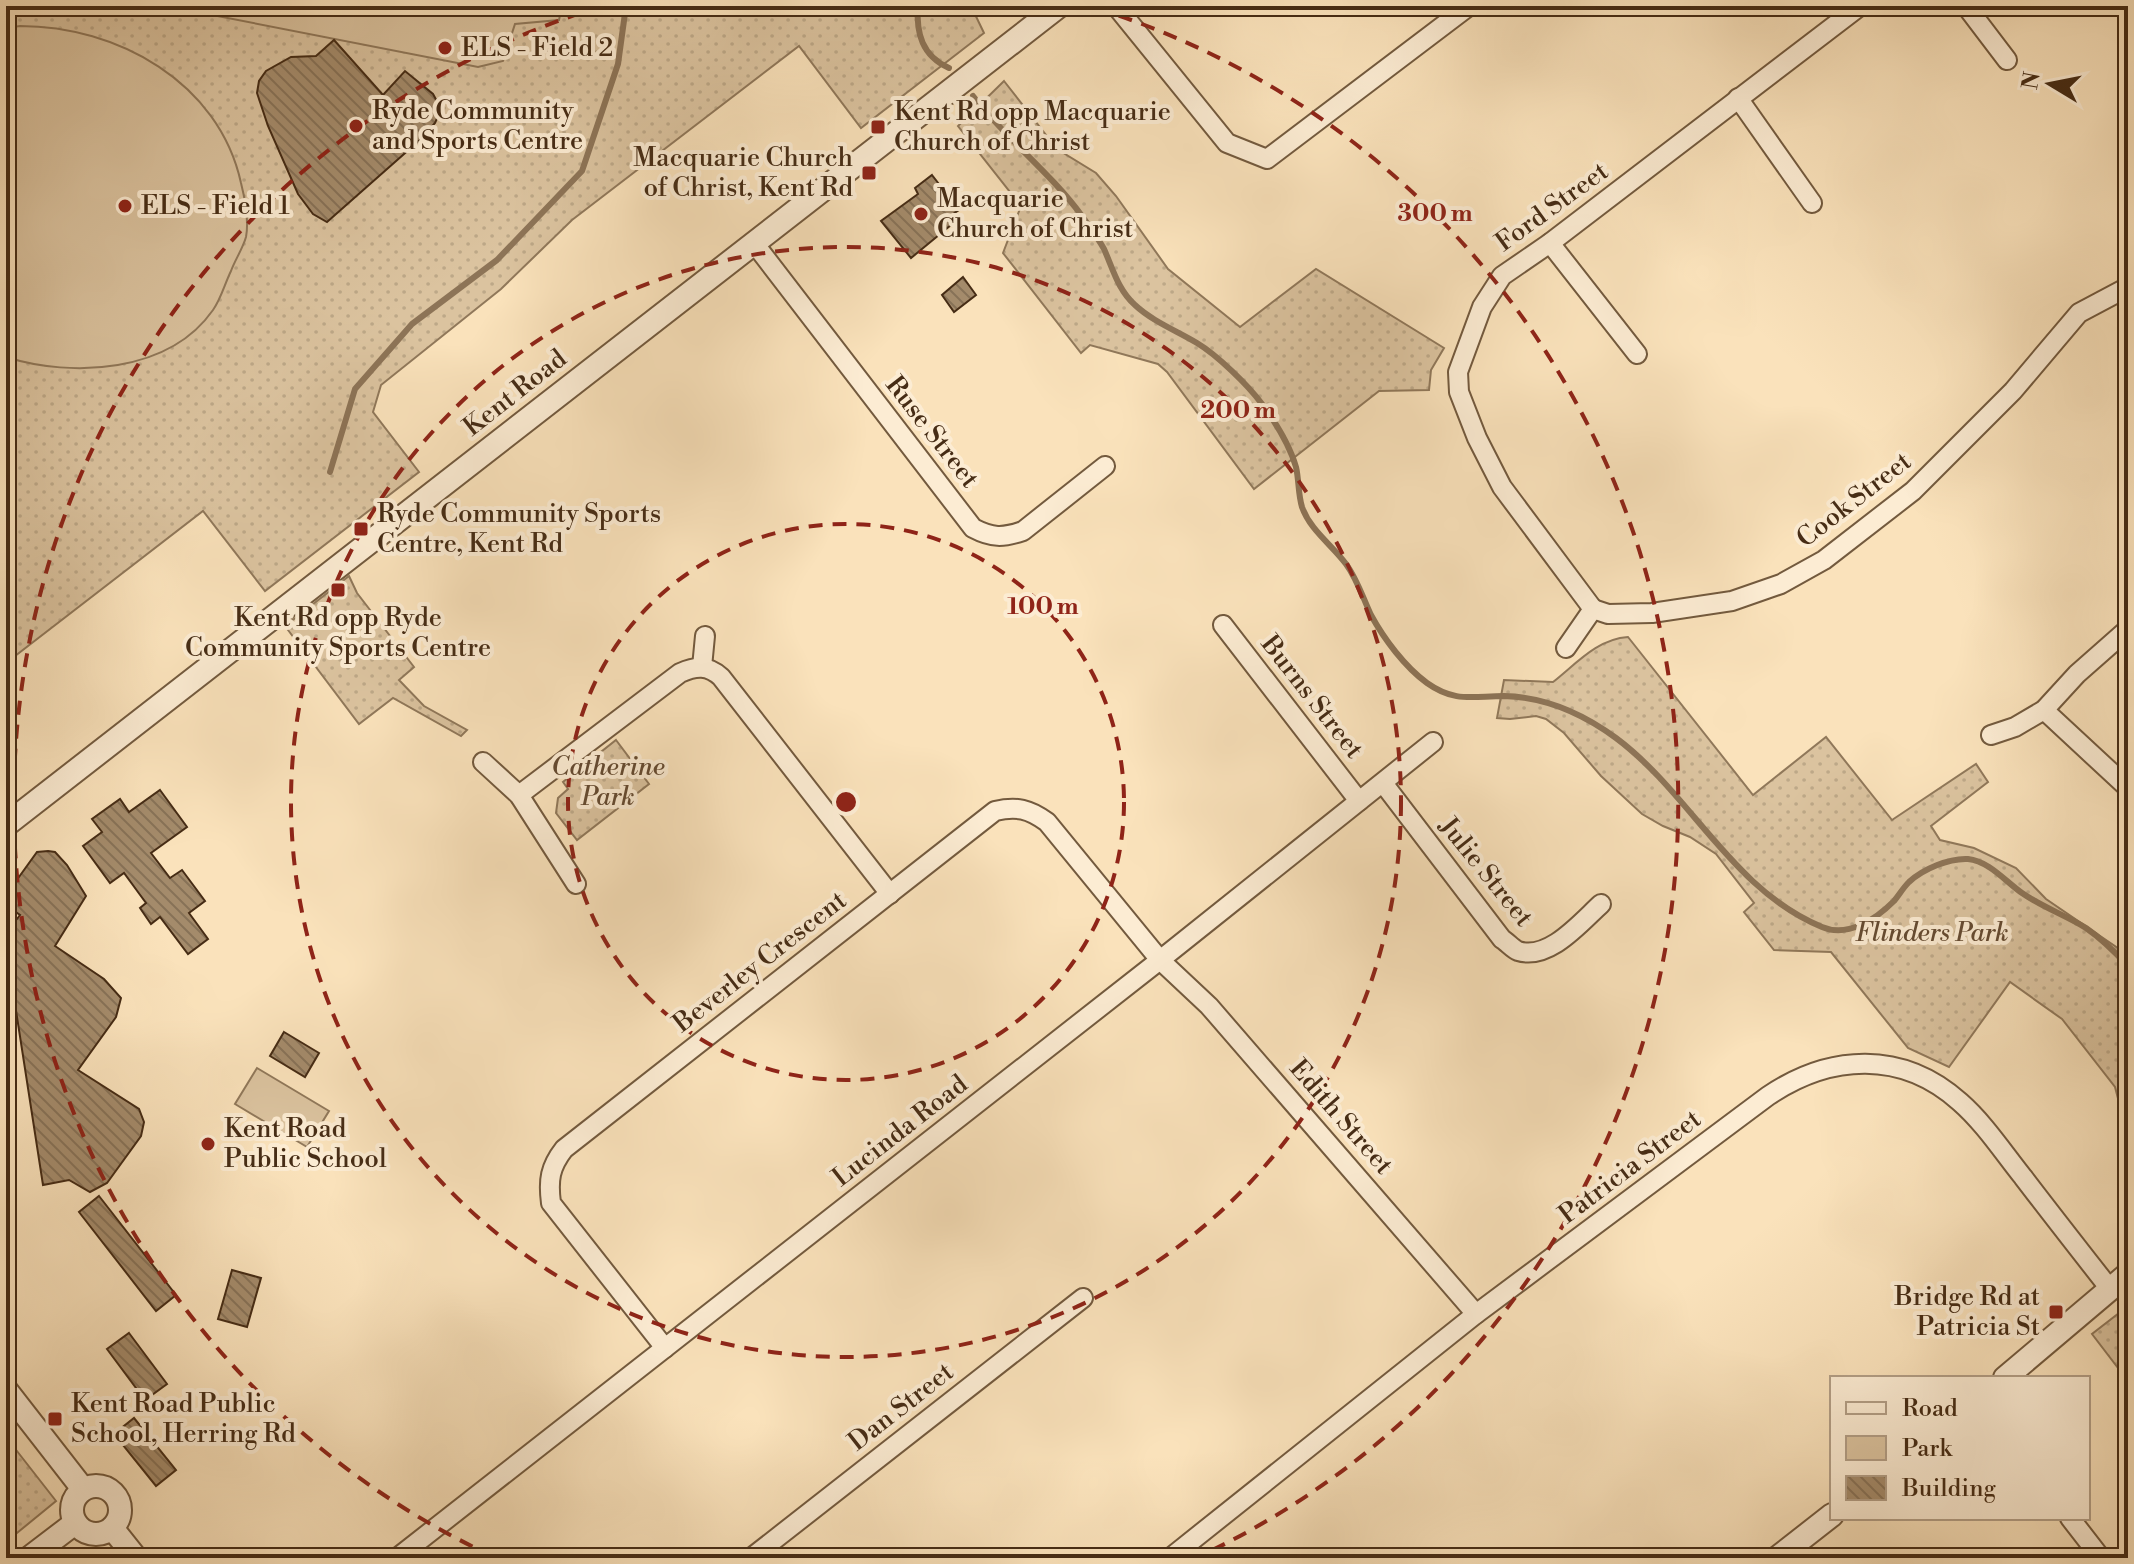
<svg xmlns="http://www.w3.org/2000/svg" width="2134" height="1564" viewBox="0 0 2134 1564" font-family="'Libre Bodoni',serif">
<defs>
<pattern id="green-dots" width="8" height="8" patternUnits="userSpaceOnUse" patternTransform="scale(2)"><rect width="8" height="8" fill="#dbc39f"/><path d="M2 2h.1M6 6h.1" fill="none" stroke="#bda888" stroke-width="1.8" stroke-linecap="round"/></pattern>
<pattern id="building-back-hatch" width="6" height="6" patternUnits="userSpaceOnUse" patternTransform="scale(2)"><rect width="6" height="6" fill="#a48b6b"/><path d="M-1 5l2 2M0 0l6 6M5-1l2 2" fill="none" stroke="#877257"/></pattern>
</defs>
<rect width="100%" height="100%" fill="#fae2bb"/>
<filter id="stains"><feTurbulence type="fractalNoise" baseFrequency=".0025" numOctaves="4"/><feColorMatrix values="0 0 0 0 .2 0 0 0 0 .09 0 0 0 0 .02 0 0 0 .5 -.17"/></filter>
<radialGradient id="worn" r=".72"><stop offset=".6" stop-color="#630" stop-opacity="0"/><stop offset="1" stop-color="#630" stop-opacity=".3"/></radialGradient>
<!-- green -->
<g fill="url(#green-dots)" stroke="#90785a" stroke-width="2">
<polygon points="6,6 971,6 984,33 861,128 799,46 572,220 501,289 381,385 373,412 419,472 265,591 203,511 6,663"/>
<polygon points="1004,81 1057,149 1096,173 1116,196 1168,269 1240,327 1316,269 1444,348 1431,370 1429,390 1379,391 1254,489 1167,372 1158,364 1090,345 1081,353 1003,253 1021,206 958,126"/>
<polygon points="349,576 357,593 414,667 399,680 424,706 467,730 461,736 393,698 359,724 285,626"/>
<path d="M 1628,637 L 1753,795 L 1826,737 L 1892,820 L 1976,764 L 1988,782 L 1931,826 L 1940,840 L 1974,848 L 2016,868 L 2046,899 L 2128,955 L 2128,1137 L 2115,1087 L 2062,1019 L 2010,982 L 1949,1067 L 1908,1048 L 1831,952 L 1774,950 L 1744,912 L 1754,903 L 1716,854 L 1690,837 L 1663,826 L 1642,814 L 1601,776 L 1564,733 L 1546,719 L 1536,716 L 1510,719 L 1497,718 L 1504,680 L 1553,682 C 1576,664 1597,639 1628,637 Z"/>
<polygon points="616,740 649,784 577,840 556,813 558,798 568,789 563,782"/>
<polygon points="2128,1306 2128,1381 2092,1334"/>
<polygon points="6,1437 56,1501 6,1542"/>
</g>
<!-- pitch -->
<g fill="#dbc39f" stroke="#90785a" stroke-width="2">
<polygon points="209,6 562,6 559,20 515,24 503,61 478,67 207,14"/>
<path d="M 20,26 C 117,26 219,82 241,183 C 245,199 249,221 246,237 C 243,248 235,260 231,271 C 225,283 221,299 213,310 C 169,373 72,378 6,357 L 6,28 Z"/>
<polygon points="257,1068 329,1111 307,1147 235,1104"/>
</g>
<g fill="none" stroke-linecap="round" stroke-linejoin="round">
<!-- stream -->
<g stroke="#8d7457" stroke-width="6">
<path d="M 918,6 C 916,33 922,56 949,68"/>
<path d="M 973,96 C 1006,139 1050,172 1082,216 C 1089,226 1098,238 1104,249 C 1113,269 1118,290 1135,305 C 1152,321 1177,331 1197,343 C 1217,355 1248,385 1262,404 C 1276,423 1289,443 1296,467 C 1299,480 1298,494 1302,507 C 1310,530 1332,545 1346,564 C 1357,579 1363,598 1371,615 C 1384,639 1405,667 1427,683 C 1455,703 1473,696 1504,696 C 1546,697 1582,713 1616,738 C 1691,794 1732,890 1822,927 C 1848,938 1876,919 1894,901 C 1899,895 1903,888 1909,882 C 1923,869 1949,858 1968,859 C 1989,861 2006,882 2022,893 C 2042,907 2065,915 2086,928 C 2102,939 2115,952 2128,966"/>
<polyline points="330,472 355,389 412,324 497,260 582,171 618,64 626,6"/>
</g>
</g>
<!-- building -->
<g fill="url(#building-back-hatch)" stroke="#462c15" stroke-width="2">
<polygon points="334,40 383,95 405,71 433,94 439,105 439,114 435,123 421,139 327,222 313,214 298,194 268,126 257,93 259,81 266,71 291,57 316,56"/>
<polygon points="932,175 959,210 947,218 951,225 911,258 881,221 918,194 915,188"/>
<polygon points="963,277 976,295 954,312 942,295"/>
<polygon points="160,790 187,827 151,853 170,878 182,870 205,901 189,913 208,939 188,954 160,917 151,924 140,908 146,903 124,873 110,883 83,846 102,832 92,819 120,799 129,812"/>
<polygon points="48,851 55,852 67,865 86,896 55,946 104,979 121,998 116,1017 78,1070 139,1109 144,1122 141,1136 107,1183 90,1192 69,1180 43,1185 6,946 6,933 20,915 6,905 6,895 37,852"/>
<polygon points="284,1032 319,1053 305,1077 270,1056"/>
<polygon points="99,1196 176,1295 156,1311 79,1212"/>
<polygon points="232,1270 261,1278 247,1327 218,1319"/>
<polygon points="129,1333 167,1384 145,1400 107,1349"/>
<polygon points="134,1418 176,1470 156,1486 114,1434"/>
</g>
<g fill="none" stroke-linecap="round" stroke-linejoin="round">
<!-- minor casing -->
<g stroke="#735a3e" stroke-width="22">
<g id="minor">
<polyline points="1116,6 1227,143 1267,159 1469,6"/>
<polyline points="1966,6 2007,60"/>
<polyline points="1738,98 1812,203"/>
<path d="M 754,243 L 973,528 C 992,538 1003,538 1023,531 L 1105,466"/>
<polyline points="1550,243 1637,354"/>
<polyline points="1593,609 1502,487 1477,438 1459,392 1458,372 1482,307 1502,276 1550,243 1860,6"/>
<polyline points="1593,609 1608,614 1652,613 1732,601 1781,584 1824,560 1913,491 2013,391 2079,313 2128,287"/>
<polyline points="1223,625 1359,801"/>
<polyline points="1566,648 1593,609"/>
<polyline points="702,667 705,636"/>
<polyline points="2044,710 2128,788"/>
<polyline points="1991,735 2015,727 2044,710 2077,674 2128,629"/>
<polyline points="483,762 519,795 576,884"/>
<path d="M 1383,783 L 1502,939 C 1507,942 1513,949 1518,951 C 1549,961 1581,922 1601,904"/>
<path d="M 519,795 L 680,673 C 696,666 708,665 721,677 L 890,894"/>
<path d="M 665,1348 L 551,1203 C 548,1180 550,1167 564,1149 L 995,811 C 1017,806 1029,809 1047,822 L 1160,960 L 1209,1006 L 1476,1314"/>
<polyline points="2070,1518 2101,1558"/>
<polyline points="397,1558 1160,960 1433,742"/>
<polyline points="751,1558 1083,1298"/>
<path d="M 1170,1558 L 1476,1314 L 1768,1096 C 1830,1054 1902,1050 1960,1102 C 1984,1123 2003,1152 2023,1177 C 2052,1215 2081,1252 2110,1289"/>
</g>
</g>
<!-- tertiary casing -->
<g stroke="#735a3e" stroke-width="26">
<g id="tertiary">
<polyline points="6,825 1059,6"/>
<polyline points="2005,1378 2128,1274"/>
<polyline points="6,1390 83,1489"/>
<circle cx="96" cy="1510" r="24"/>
<polyline points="112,1528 136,1558"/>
<polyline points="29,1558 75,1523"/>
<polyline points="1777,1558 1832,1515"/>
</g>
</g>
<!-- minor -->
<use href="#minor" stroke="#fcecd3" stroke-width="18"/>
<!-- tertiary -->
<use href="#tertiary" stroke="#fcecd3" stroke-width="22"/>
</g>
<!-- distance rings -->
<g fill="none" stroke="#8f2418" stroke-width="4" stroke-dasharray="14 10">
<circle cx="846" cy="802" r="278"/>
<circle cx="846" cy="802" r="555"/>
<path d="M494 1557A833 833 0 0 1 596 8M1096 8A833 833 0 0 1 1198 1557"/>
</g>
<!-- markers -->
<g fill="#8f2418" stroke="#fcecd3" stroke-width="3">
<circle cx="445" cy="48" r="8"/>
<circle cx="356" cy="126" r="8"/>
<rect x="870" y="119" width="16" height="16" rx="4"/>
<rect x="861" y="165" width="16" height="16" rx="4"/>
<circle cx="125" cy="206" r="8"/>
<circle cx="921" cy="214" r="8"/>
<rect x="353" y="521" width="16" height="16" rx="4"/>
<rect x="330" y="582" width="16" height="16" rx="4"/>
<circle cx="208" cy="1144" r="8"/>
<rect x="2048" y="1304" width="16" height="16" rx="4"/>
<rect x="47" y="1411" width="16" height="16" rx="4"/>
</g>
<g text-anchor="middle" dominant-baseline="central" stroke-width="8" stroke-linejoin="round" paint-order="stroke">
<!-- poi labels -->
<g font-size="26" fill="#462c15" stroke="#fcecd3" text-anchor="start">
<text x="461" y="48">ELS - Field 2</text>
<text x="372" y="111">Ryde Community<tspan x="372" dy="30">and Sports Centre</tspan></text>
<text x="894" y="112">Kent Rd opp Macquarie<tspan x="894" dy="30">Church of Christ</tspan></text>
<text x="853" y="158" text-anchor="end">Macquarie Church<tspan x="853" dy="30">of Christ, Kent Rd</tspan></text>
<text x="937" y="199">Macquarie<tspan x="937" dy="30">Church of Christ</tspan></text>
<text x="141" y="206">ELS - Field 1</text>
<text x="377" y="514">Ryde Community Sports<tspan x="377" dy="30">Centre, Kent Rd</tspan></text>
<text x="338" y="618" text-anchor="middle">Kent Rd opp Ryde<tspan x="338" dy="30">Community Sports Centre</tspan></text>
<text x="224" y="1129">Kent Road<tspan x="224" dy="30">Public School</tspan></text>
<text x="2040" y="1297" text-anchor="end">Bridge Rd at<tspan x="2040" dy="30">Patricia St</tspan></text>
<text x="71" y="1404">Kent Road Public<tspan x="71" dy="30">School, Herring Rd</tspan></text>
</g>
<!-- street labels -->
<g font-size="26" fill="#462c15" stroke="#fcecd3">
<text transform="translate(1552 207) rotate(-36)">Ford Street</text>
<text transform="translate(515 393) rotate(-38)">Kent Road</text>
<text transform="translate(932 432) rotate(52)">Ruse Street</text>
<text transform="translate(1854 500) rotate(-38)">Cook Street</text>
<text transform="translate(1312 697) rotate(52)">Burns Street</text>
<text transform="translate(1486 872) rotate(51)">Julie Street</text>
<text transform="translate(760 962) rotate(-38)">Beverley Crescent</text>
<text transform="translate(1341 1117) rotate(49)">Edith Street</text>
<text transform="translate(900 1131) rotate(-38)">Lucinda Road</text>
<text transform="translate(1630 1167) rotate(-37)">Patricia Street</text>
<text transform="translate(901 1407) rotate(-38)">Dan Street</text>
</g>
<!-- park labels -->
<g font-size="26" font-style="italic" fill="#644a31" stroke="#fcecd3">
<text x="608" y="767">Catherine<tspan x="608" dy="30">Park</tspan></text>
<text x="1932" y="933">Flinders Park</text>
</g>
</g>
<circle cx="846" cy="802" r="12" fill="#8f2418" stroke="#fcecd3" stroke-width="4"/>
<g font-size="24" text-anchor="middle" font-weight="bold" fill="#8f2418" stroke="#fcecd3" stroke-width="8" stroke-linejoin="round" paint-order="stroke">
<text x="1435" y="221">300 m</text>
<text x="1238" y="418">200 m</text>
<text x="1043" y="614">100 m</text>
</g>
<!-- margin -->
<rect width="2134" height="1564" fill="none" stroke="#fae2bb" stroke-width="32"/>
<rect x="8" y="8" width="2118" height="1548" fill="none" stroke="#462c15" stroke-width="4"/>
<rect x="16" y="16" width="2102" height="1532" fill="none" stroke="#462c15" stroke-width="2"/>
<!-- legend -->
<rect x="1830" y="1376" width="260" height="144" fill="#fcecd3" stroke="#b39f87" stroke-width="2"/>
<rect x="1846" y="1402" width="40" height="12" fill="#fcecd3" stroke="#b39f87" stroke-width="2"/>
<text x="1902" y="1416" font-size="24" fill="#462c15">Road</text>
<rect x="1846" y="1436" width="40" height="24" fill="#dbc39f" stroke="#b39f87" stroke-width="2"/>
<text x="1902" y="1456" font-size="24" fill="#462c15">Park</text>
<rect x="1846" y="1476" width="40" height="24" fill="url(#building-back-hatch)" stroke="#b39f87" stroke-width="2"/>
<text x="1902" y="1496" font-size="24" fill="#462c15">Building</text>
<!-- north arrow -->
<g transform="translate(2050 84) rotate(280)" stroke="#fcecd3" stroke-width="6" paint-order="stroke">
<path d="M0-6L14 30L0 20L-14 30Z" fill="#462c15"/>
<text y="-12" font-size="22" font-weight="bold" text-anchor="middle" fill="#462c15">N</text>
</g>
<rect width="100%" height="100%" filter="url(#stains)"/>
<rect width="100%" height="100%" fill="url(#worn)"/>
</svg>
